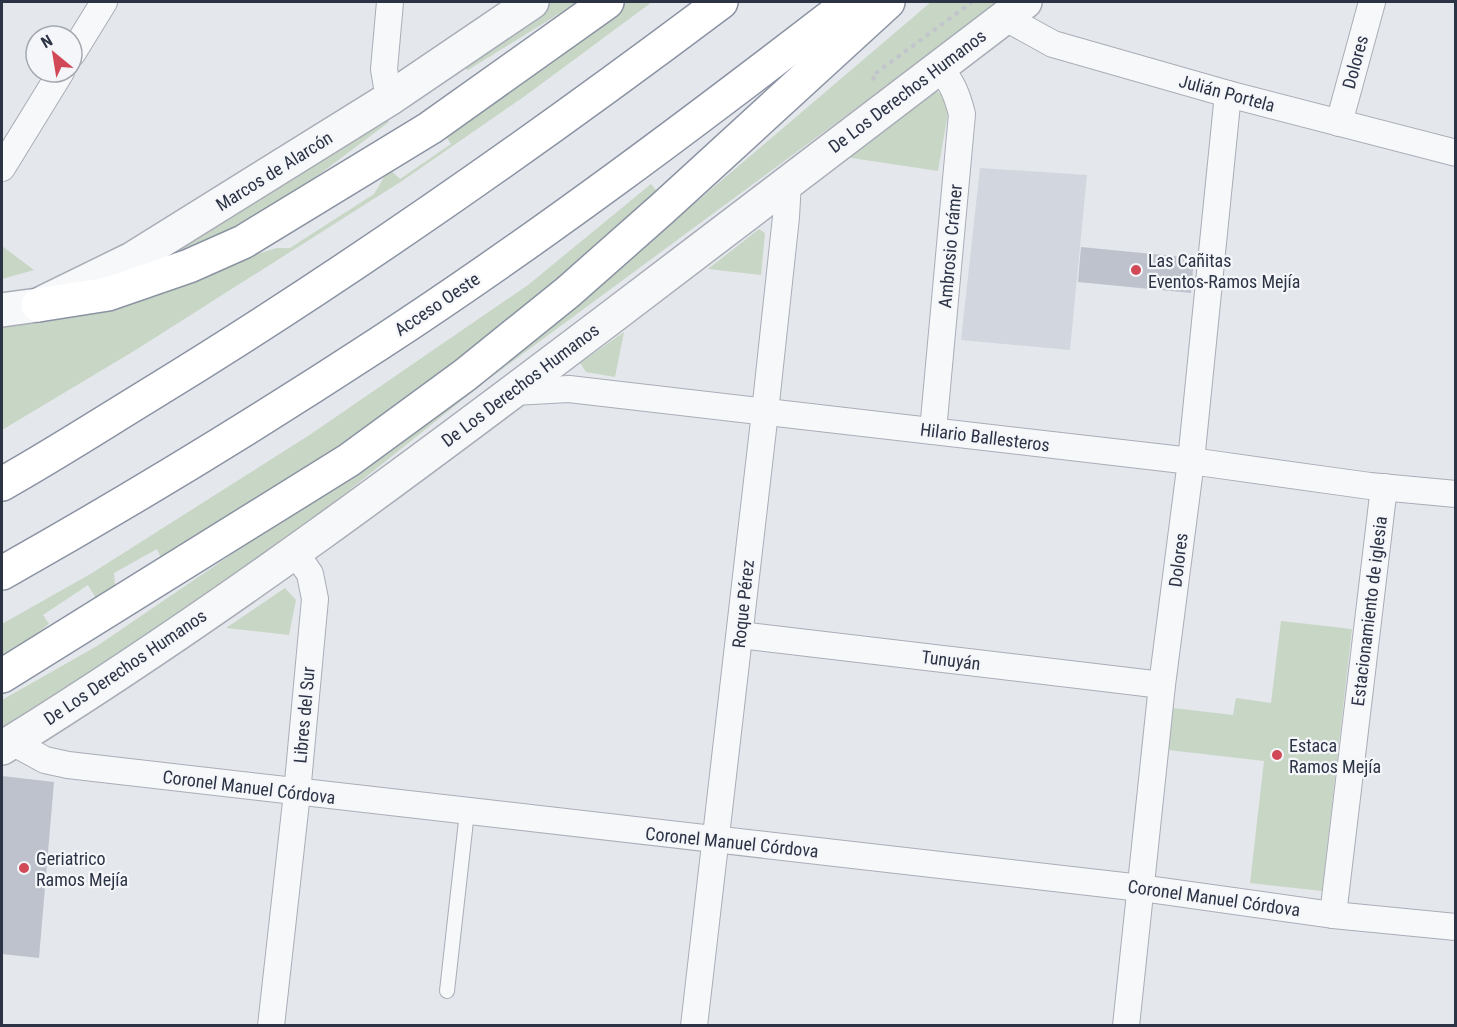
<svg xmlns="http://www.w3.org/2000/svg" width="1457" height="1027" viewBox="0 0 1457 1027" font-family="'Roboto Condensed',sans-serif">
<rect width="100%" height="100%" fill="#e4e7ec"/>
<!-- built -->
<polygon fill="#d2d6de" points="980,168 1087,175 1070,350 961,340"/>
<!-- green -->
<g fill="#c8d6c5">
<polygon points="551,2 578,2 468,70 463,67"/>
<polygon points="621,2 652,2 525,96 402,181 134,351 2,430 2,327 38,320 277,248 290,248 374,194 389,169 400,179 451,144 445,135"/>
<polygon points="931,2 1000,2 486,381 307,524 115,657 2,731 2,700 97,646 486,381"/>
<polygon points="934,89 944,97 949,107 938,171 845,157"/>
<polygon points="387,118 389,122 309,182 237,228 161,263 159,260 264,197"/>
<polygon points="651,184 664,200 400,413 161,558 157,549 114,573 116,595 100,605 88,585 43,615 49,624 32,637 29,646 2,663 2,624 92,573 311,434 528,285"/>
<polygon points="759,229 765,233 761,275 708,269"/>
<polygon points="2,246 34,270 2,279"/>
<polygon points="624,332 615,377 586,372 580,363"/>
<polygon points="285,588 296,600 289,635 226,628"/>
<polygon points="1281,621 1352,629 1322,891 1250,883 1264,761 1168,750 1173,708 1233,715 1236,698 1271,703"/>
</g>
<!-- building -->
<g fill="#bec2cc">
<polygon points="1081,247 1194,258 1191,293 1078,282"/>
<polygon points="2,776 54,782 39,958 2,954"/>
</g>
<g fill="none" stroke-linecap="round" stroke-linejoin="round">
<!-- service casing -->
<g stroke="#a9adb7" stroke-width="16">
<polyline id="service" points="447,991 467,812"/>
</g>
<!-- minor casing -->
<g stroke="#a9adb7" stroke-width="28">
<g id="minor">
<polyline points="1004,17 1053,44 1228,94 1456,153"/>
<polyline points="72,54 104,2"/>
<polyline points="389,99 384,69 390,2"/>
<polyline points="1339,123 1372,2"/>
<polyline points="2,168 61,72"/>
<polyline points="513,392 569,389 1191,461 1370,486 1456,494"/>
<path d="M 933,431 L 962,114 C 957,95 952,81 938,67"/>
<polyline points="740,635 1162,685"/>
<polyline points="12,742 45,760 68,765 1141,888 1333,915 1456,927"/>
<polyline points="1333,915 1384,487"/>
<polyline points="271,1026 297,793 315,599 310,574 295,552"/>
<polyline points="694,1026 765,412 786,217 788,182"/>
<polyline points="1126,1026 1162,685 1191,461 1228,94"/>
</g>
</g>
<!-- tertiary casing -->
<g stroke="#a9adb7" stroke-width="36">
<g id="tertiary">
<polyline points="2,310 38,305 132,259 389,99 532,2"/>
<path d="M 2,748 C 220,613 426,458 630,303 C 761,202 893,102 1025,2"/>
</g>
</g>
<!-- motorway casing -->
<g stroke="#8b93a3" stroke-width="36">
<g id="motorway">
<polyline points="38,305 108,294 189,266 243,242 430,128 607,2"/>
<path d="M 2,484 C 52,456 100,425 149,395 C 347,274 536,141 721,2"/>
<path d="M 2,573 C 130,501 256,424 380,343 C 542,237 697,120 850,2"/>
<polyline points="2,676 349,460 465,375 568,292 663,208 888,2"/>
</g>
</g>
<!-- path -->
<polyline stroke="#c2c5cb" stroke-width="4" stroke-dasharray="4.5 4.5" stroke-linecap="butt" points="875,80 872,76 972,2"/>
<!-- service -->
<use href="#service" stroke="#f7f8fa" stroke-width="14"/>
<!-- minor -->
<use href="#minor" stroke="#f7f8fa" stroke-width="26"/>
<!-- tertiary -->
<use href="#tertiary" stroke="#f7f8fa" stroke-width="33"/>
<!-- motorway -->
<use href="#motorway" stroke="#fff" stroke-width="33"/>
</g>
<!-- markers -->
<g fill="#d14956" stroke="#f4f6f9" stroke-width="2">
<circle cx="1136" cy="270" r="6"/>
<circle cx="1277" cy="755" r="6"/>
<circle cx="24" cy="868" r="6"/>
</g>
<g text-anchor="middle" dominant-baseline="central" stroke-width="4.5" stroke-linejoin="round" paint-order="stroke">
<!-- street labels -->
<g font-size="18" fill="#2b3345" stroke="#f4f6f9">
<text transform="translate(1355 62) rotate(-75)">Dolores</text>
<text transform="translate(907 91) rotate(-37)">De Los Derechos Humanos</text>
<text transform="translate(1227 93) rotate(15)">Julián Portela</text>
<text transform="translate(274 171) rotate(-32)">Marcos de Alarcón</text>
<text transform="translate(950 246) rotate(-85)">Ambrosio Crámer</text>
<text transform="translate(437 304) rotate(-34)">Acceso Oeste</text>
<text transform="translate(520 385) rotate(-37)">De Los Derechos Humanos</text>
<text transform="translate(985 437) rotate(7)">Hilario Ballesteros</text>
<text transform="translate(1178 560) rotate(-83)">Dolores</text>
<text transform="translate(743 604) rotate(-84)">Roque Pérez</text>
<text transform="translate(1369 611) rotate(-83)">Estacionamiento de iglesia</text>
<text transform="translate(951 660) rotate(7)">Tunuyán</text>
<text transform="translate(125 667) rotate(-34)">De Los Derechos Humanos</text>
<text transform="translate(304 715) rotate(-85)">Libres del Sur</text>
<text transform="translate(249 787) rotate(7)">Coronel Manuel Córdova</text>
<text transform="translate(732 842) rotate(6)">Coronel Manuel Córdova</text>
<text transform="translate(1214 898) rotate(8)">Coronel Manuel Córdova</text>
</g>
<!-- poi labels -->
<g font-size="18" fill="#2b3345" stroke="#f4f6f9" text-anchor="start">
<text x="1148" y="260">Las Cañitas<tspan x="1148" dy="21">Eventos-Ramos Mejía</tspan></text>
<text x="1289" y="745">Estaca<tspan x="1289" dy="21">Ramos Mejía</tspan></text>
<text x="36" y="858">Geriatrico<tspan x="36" dy="21">Ramos Mejía</tspan></text>
</g>
</g>
<!-- border -->
<rect width="1457" height="1027" fill="none" stroke="#2b3345" stroke-width="6"/>
<!-- north arrow -->
<g transform="translate(54 54) rotate(330)"><circle r="28" fill="#f4f6f9" stroke="#a4a8b1" stroke-width="1.5"/>
<path d="M0-4.5L10 22L0 15L-10 22Z" fill="#d14956"/>
<text y="-9" font-size="16" font-weight="bold" text-anchor="middle" fill="#2b3345">N</text>
</g>
</svg>
